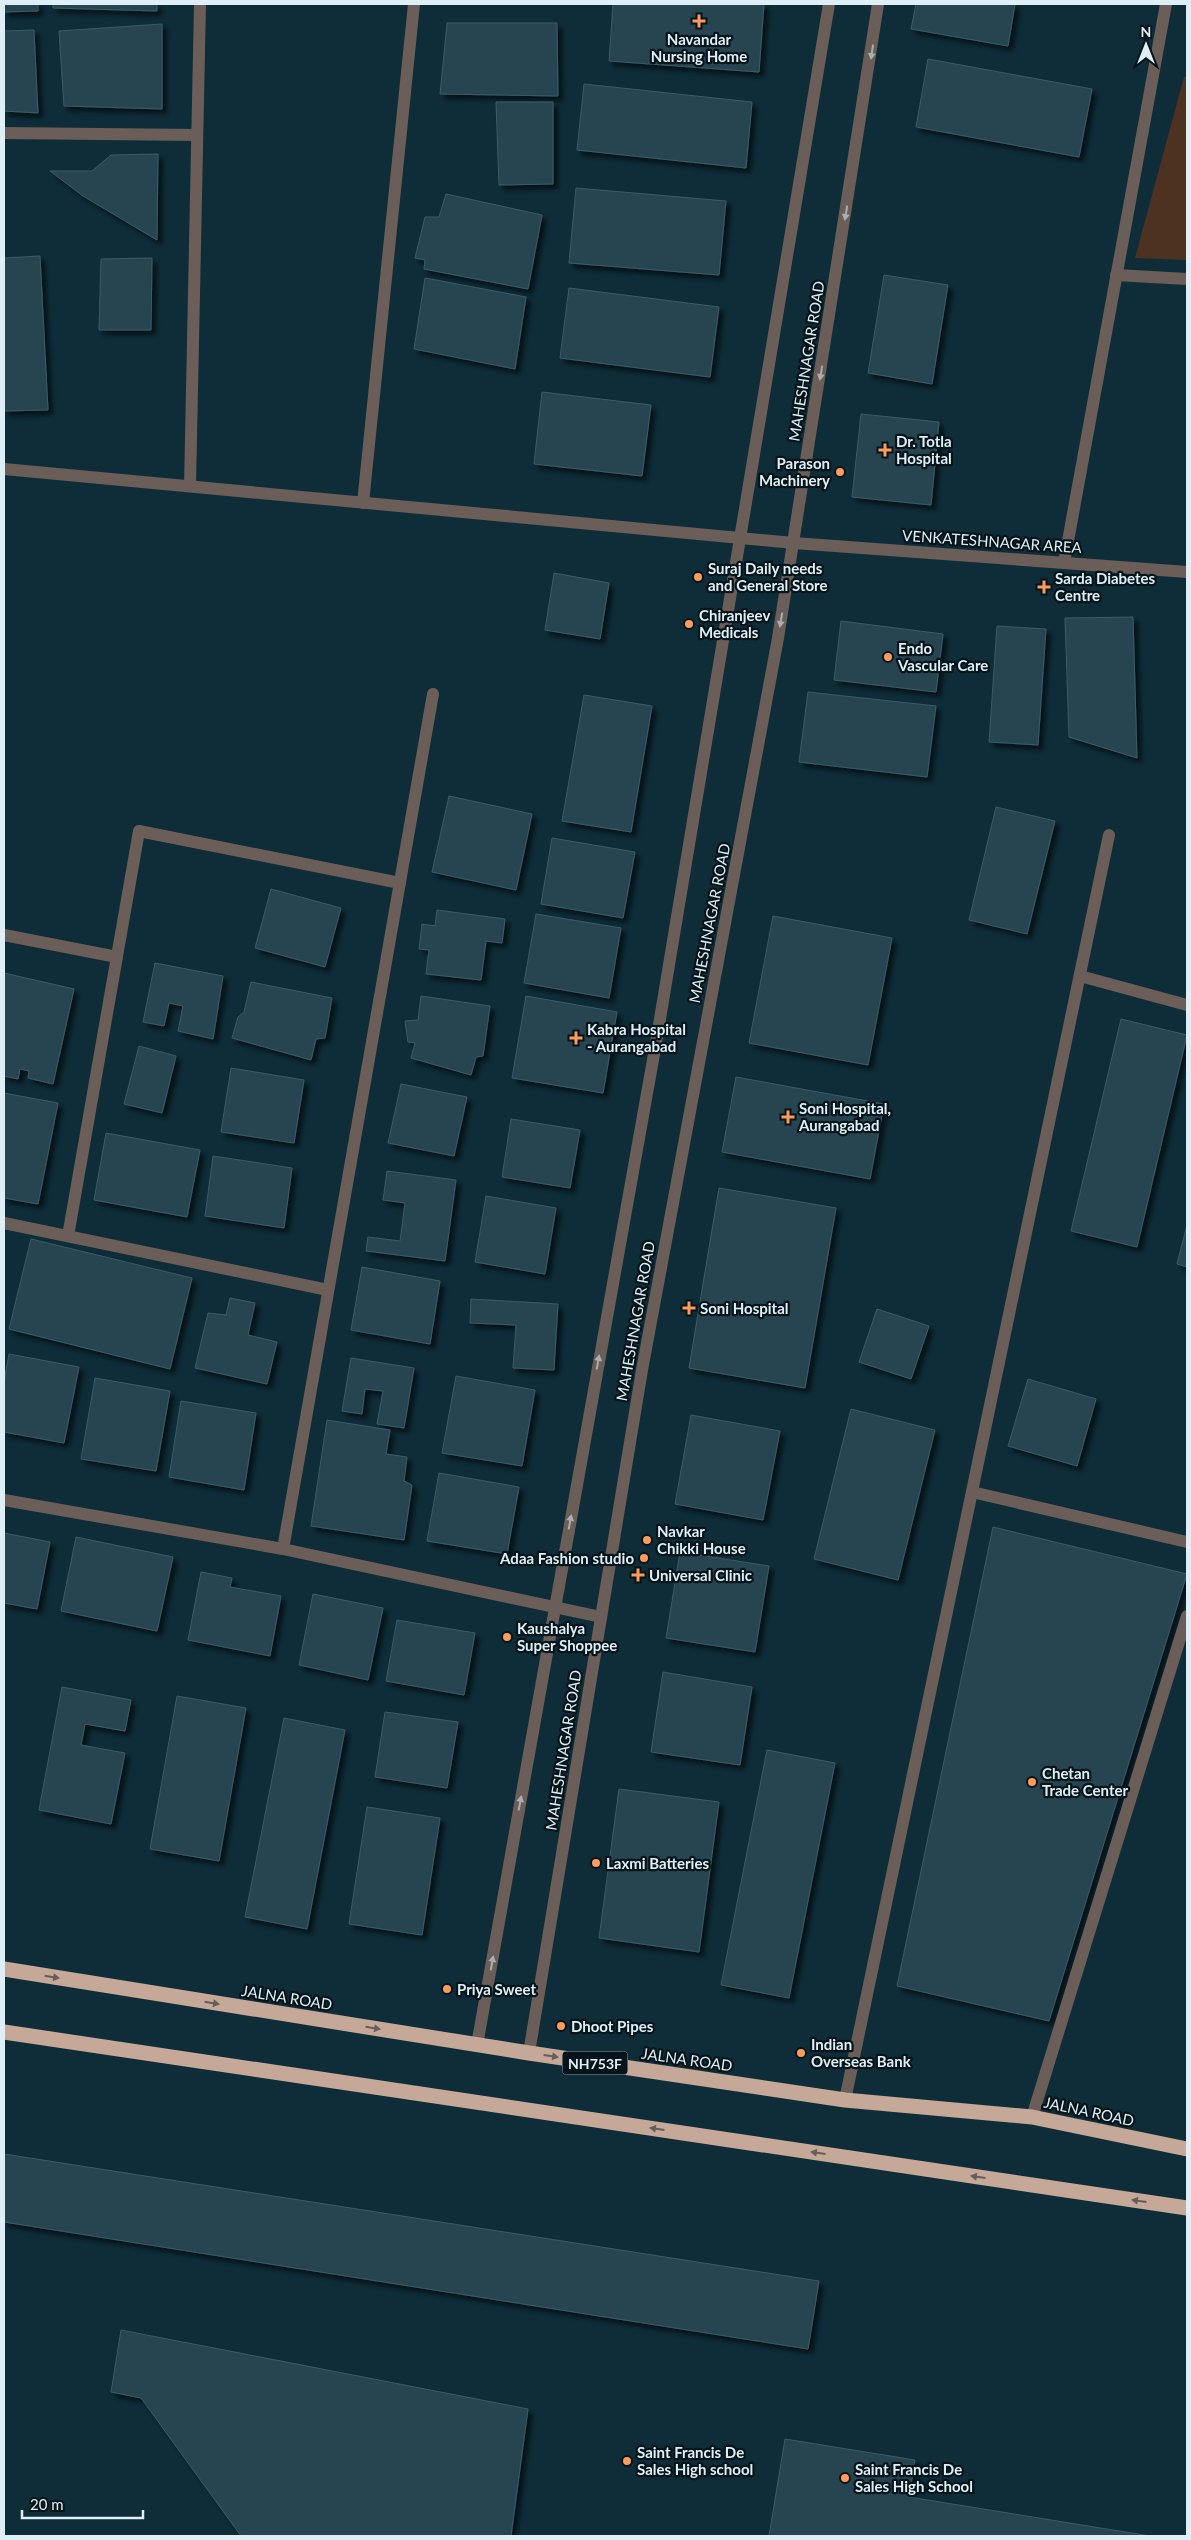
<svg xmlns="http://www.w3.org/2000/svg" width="1191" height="2540" viewBox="0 0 1191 2540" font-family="Lato,sans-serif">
<defs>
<filter id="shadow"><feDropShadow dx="4.5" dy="4.5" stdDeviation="2.5" flood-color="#0009"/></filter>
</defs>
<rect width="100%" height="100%" fill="#0e2d39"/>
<!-- green -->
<polygon fill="#4d3221" points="1184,77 1187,77 1187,260 1135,258"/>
<!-- building -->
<g fill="#264451" stroke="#3c5b68" filter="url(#shadow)">
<polygon points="4,4 38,4 38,11 4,12"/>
<polygon points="53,4 157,4 157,11 53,8"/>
<polygon points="613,4 764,4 759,72 609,61"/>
<polygon points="916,4 1015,4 1008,46 911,29"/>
<polygon points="447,23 557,23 558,96 440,94"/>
<polygon points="162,24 162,109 64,106 59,31"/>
<polygon points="34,30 38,113 4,111 4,31"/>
<polygon points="928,59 1092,89 1079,157 916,127"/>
<polygon points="584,84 752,102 746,168 577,150"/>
<polygon points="496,102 553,102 553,184 499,185"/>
<polygon points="158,154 157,240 83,196 50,171 92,171 111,155"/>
<polygon points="576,188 726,201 719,275 569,263"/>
<polygon points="446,194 542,215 528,289 424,269 425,260 415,258 425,217 439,217"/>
<polygon points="40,256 48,410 4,411 4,258"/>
<polygon points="152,258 151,330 99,330 101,259"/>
<polygon points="884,275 948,285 932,384 868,373"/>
<polygon points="425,278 526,297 515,369 414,349"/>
<polygon points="569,288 719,307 710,377 560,358"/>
<polygon points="542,392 651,405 642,476 534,464"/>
<polygon points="861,414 939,422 931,505 852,497"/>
<polygon points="554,573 609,583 600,639 545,630"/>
<polygon points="1133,617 1137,758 1069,737 1065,618"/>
<polygon points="841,621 943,634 936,692 834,680"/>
<polygon points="997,626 1046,629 1038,745 989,742"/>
<polygon points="808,692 936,706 927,777 799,762"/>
<polygon points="584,695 652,706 631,832 562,821"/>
<polygon points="449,796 532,814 516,890 432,872"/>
<polygon points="996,807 1055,821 1027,934 969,920"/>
<polygon points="552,838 635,852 623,918 541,904"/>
<polygon points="271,889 341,908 325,967 255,948"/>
<polygon points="437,910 505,919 502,943 486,941 481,980 426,974 429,950 419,949 422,924 435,926"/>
<polygon points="536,914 621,928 609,998 524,983"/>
<polygon points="773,916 892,938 868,1065 749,1043"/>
<polygon points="155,963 223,976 213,1039 178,1031 183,1006 169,1003 164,1026 143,1022"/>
<polygon points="4,973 74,989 53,1084 28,1078 29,1071 20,1069 18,1079 4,1076"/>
<polygon points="251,982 332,998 325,1038 316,1039 311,1060 232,1038 238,1017 244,1012"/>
<polygon points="421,996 490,1006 483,1056 476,1057 471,1075 411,1058 415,1043 408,1042 405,1021 418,1020"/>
<polygon points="526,996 617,1012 603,1093 512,1078"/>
<polygon points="1121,1019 1187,1035 1137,1247 1071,1231"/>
<polygon points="139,1046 176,1056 162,1113 124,1104"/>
<polygon points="231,1068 304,1080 294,1143 221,1132"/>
<polygon points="736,1077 884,1104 870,1179 722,1152"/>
<polygon points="401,1084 467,1097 454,1156 388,1143"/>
<polygon points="4,1093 58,1103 38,1204 4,1198"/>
<polygon points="511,1119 580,1130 570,1188 502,1177"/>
<polygon points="106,1133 200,1150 187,1217 94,1200"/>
<polygon points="213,1156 292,1168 284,1228 205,1216"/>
<polygon points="387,1171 456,1180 445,1261 366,1251 368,1237 400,1241 405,1203 383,1200"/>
<polygon points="719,1188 836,1208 805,1388 689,1368"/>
<polygon points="486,1196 556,1208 545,1274 475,1262"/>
<polygon points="1187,1225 1187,1267 1177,1264"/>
<polygon points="31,1239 192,1278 170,1369 9,1329"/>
<polygon points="362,1267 440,1281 430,1344 351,1330"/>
<polygon points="230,1298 255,1303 248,1335 277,1342 267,1384 195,1368 208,1313 226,1315"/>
<polygon points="471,1299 558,1304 554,1370 513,1368 516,1325 470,1323"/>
<polygon points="877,1309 929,1326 911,1379 859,1362"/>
<polygon points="9,1354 79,1367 64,1443 4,1432 4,1382"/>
<polygon points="351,1358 414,1368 404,1428 377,1424 383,1391 365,1389 362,1414 342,1411"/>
<polygon points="456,1376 535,1390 522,1466 442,1453"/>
<polygon points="95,1378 170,1391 156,1471 81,1459"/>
<polygon points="1028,1379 1096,1399 1077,1466 1008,1446"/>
<polygon points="181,1401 256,1413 244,1490 169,1477"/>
<polygon points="851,1409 935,1430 898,1580 814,1559"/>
<polygon points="691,1415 780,1431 763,1520 675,1504"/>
<polygon points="327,1420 390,1430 386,1454 407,1457 404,1481 412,1485 404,1540 311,1526"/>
<polygon points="439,1473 519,1487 507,1554 427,1541"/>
<polygon points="993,1527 1187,1574 1049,2021 897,1986"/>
<polygon points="4,1533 50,1542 37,1609 4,1603"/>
<polygon points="76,1537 173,1557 157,1631 61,1611"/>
<polygon points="680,1552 769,1566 755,1652 666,1638"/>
<polygon points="201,1572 232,1578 230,1587 281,1596 270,1656 188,1640"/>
<polygon points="313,1594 383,1608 368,1680 299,1665"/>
<polygon points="397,1620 475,1633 464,1695 386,1681"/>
<polygon points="663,1672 752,1687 740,1765 651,1752"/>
<polygon points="62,1687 131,1700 125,1731 85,1724 81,1745 125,1753 111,1824 39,1810"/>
<polygon points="177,1696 246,1708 219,1861 150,1849"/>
<polygon points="385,1712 458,1722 447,1788 375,1777"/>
<polygon points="284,1718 345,1730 307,1929 245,1917"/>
<polygon points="767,1750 835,1763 789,1998 721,1985"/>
<polygon points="619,1789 719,1802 699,1952 599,1938"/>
<polygon points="367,1807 440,1818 422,1935 349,1924"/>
<polygon points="4,2154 819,2281 808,2349 4,2222"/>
<polygon points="121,2330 528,2409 511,2536 241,2536 141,2398 111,2392"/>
<polygon points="785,2439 915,2460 909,2497 1150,2536 769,2536"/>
</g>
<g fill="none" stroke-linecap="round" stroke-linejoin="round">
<!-- minor -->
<g stroke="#6b5e58" stroke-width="12">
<polyline points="4,133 197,135"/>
<polyline points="1116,275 1187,279"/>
<polyline points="4,469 794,543 1187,572"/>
<polyline points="190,486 200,4"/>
<polyline points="363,503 414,4"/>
<polyline points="1064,563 1166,4"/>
<polyline points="4,935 117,957"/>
<polyline points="1080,976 1187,1005"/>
<polyline points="4,1223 328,1290"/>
<polyline points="68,1236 139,831 400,883"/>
<polyline points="972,1492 1187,1542"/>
<polyline points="4,1500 283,1549 601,1617"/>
<polyline points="283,1549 433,694"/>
<polyline points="477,2045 656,1043 829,4"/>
<polyline points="529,2053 642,1370 778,638 878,4"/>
<polyline points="845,2100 1109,835"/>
<polyline points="1032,2117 1187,1616"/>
</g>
<!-- highway -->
<g stroke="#c5a897" stroke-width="15">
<polyline points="4,1969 529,2053 845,2100 1032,2117 1187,2149"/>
<polyline points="4,2032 1187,2208"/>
</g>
</g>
<!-- one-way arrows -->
<defs><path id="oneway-solid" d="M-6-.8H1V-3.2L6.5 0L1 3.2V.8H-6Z" transform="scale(1.25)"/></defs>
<g fill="#aaaeaf">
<use href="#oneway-solid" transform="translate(872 52) rotate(98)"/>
<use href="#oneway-solid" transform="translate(846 213) rotate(99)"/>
<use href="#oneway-solid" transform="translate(821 373) rotate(99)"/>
<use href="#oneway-solid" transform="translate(781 620) rotate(99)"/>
<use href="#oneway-solid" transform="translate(598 1362) rotate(-80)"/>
<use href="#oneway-solid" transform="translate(570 1522) rotate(-80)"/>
<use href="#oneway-solid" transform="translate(520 1803) rotate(-80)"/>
<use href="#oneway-solid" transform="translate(492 1963) rotate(-80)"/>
</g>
<g fill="#665e58">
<use href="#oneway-solid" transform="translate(52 1977) rotate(9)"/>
<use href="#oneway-solid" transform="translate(212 2003) rotate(9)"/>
<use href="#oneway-solid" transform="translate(373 2028) rotate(9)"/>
<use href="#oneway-solid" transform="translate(551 2056) rotate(8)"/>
<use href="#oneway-solid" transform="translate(657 2129) rotate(-172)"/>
<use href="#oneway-solid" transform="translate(818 2153) rotate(-172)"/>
<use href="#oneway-solid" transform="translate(978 2177) rotate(-172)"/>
<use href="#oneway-solid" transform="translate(1139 2201) rotate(-172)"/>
</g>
<!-- markers -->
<g fill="#ff9b5b" stroke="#071419" stroke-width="2">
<path d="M696.5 13.5h5v5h5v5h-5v5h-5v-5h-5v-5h5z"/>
<path d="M882.5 442.5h5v5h5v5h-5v5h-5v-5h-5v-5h5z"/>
<circle cx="840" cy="472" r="5"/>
<circle cx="698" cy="577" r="5"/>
<path d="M1041.5 579.5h5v5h5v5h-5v5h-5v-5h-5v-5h5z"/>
<circle cx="689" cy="624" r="5"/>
<circle cx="888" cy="657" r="5"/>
<path d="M573.5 1030.5h5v5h5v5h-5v5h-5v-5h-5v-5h5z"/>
<path d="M785.5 1109.5h5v5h5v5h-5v5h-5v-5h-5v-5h5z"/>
<path d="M686.5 1300.5h5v5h5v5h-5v5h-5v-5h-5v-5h5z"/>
<circle cx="647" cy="1540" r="5"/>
<circle cx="644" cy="1558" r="5"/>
<path d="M635.5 1567.5h5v5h5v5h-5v5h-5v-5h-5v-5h5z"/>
<circle cx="507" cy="1637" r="5"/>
<circle cx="1032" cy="1782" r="5"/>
<circle cx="596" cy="1863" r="5"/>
<circle cx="447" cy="1989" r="5"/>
<circle cx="561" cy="2026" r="5"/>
<circle cx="801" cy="2053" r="5"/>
<circle cx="627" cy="2461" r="5"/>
<circle cx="845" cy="2478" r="5"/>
</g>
<g text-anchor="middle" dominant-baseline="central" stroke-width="4.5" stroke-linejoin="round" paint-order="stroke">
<!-- shield labels -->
<rect fill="#071419" stroke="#9eadb4" stroke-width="1" x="562.5" y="2051.5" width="65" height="23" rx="4"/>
<g font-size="14" font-weight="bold" fill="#deeff7">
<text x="595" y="2063">NH753F</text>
</g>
<!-- poi labels -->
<g font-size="15" font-weight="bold" fill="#deeff7" stroke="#071419" text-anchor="start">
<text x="699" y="39" text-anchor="middle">Navandar<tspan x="699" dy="17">Nursing Home</tspan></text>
<text x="896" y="441">Dr. Totla<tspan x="896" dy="17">Hospital</tspan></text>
<text x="830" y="463" text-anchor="end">Parason<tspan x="830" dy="17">Machinery</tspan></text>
<text x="708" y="568">Suraj Daily needs<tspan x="708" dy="17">and General Store</tspan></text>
<text x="1055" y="578">Sarda Diabetes<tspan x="1055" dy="17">Centre</tspan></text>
<text x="699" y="615">Chiranjeev<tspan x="699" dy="17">Medicals</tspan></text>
<text x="898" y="648">Endo<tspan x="898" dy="17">Vascular Care</tspan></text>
<text x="587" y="1029">Kabra Hospital<tspan x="587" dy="17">- Aurangabad</tspan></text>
<text x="799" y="1108">Soni Hospital,<tspan x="799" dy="17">Aurangabad</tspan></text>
<text x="700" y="1308">Soni Hospital</text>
<text x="657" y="1531">Navkar<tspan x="657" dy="17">Chikki House</tspan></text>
<text x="634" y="1558" text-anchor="end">Adaa Fashion studio</text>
<text x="649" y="1575">Universal Clinic</text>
<text x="517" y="1628">Kaushalya<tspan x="517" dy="17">Super Shoppee</tspan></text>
<text x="1042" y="1773">Chetan<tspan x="1042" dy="17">Trade Center</tspan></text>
<text x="606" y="1863">Laxmi Batteries</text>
<text x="457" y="1989">Priya Sweet</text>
<text x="571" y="2026">Dhoot Pipes</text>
<text x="811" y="2044">Indian<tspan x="811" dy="17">Overseas Bank</tspan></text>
<text x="637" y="2452">Saint Francis De<tspan x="637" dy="17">Sales High school</tspan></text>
<text x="855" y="2469">Saint Francis De<tspan x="855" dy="17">Sales High School</tspan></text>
</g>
<!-- street labels -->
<g font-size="15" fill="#deeff7" stroke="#071419">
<text transform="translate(806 361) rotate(-81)">MAHESHNAGAR ROAD</text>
<text transform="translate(992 541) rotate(4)">VENKATESHNAGAR AREA</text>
<text transform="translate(709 923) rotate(-79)">MAHESHNAGAR ROAD</text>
<text transform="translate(635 1321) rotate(-80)">MAHESHNAGAR ROAD</text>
<text transform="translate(563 1750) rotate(-81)">MAHESHNAGAR ROAD</text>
<text transform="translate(287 1997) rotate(9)">JALNA ROAD</text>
<text transform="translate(687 2059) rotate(8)">JALNA ROAD</text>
<text transform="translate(1089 2111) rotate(12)">JALNA ROAD</text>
</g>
</g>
<!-- border -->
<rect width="1191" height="2540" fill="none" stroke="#deeff7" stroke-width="10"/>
<!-- north arrow -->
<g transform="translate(1146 45)" stroke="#071419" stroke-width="4" paint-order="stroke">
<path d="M0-4L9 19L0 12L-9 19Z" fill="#deeff7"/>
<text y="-8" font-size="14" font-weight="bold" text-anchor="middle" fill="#deeff7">N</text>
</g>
<!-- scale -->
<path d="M22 2510v8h121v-8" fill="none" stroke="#deeff7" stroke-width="2.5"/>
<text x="30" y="2510" font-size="15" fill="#deeff7" stroke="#071419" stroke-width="4" paint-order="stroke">20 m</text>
</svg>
